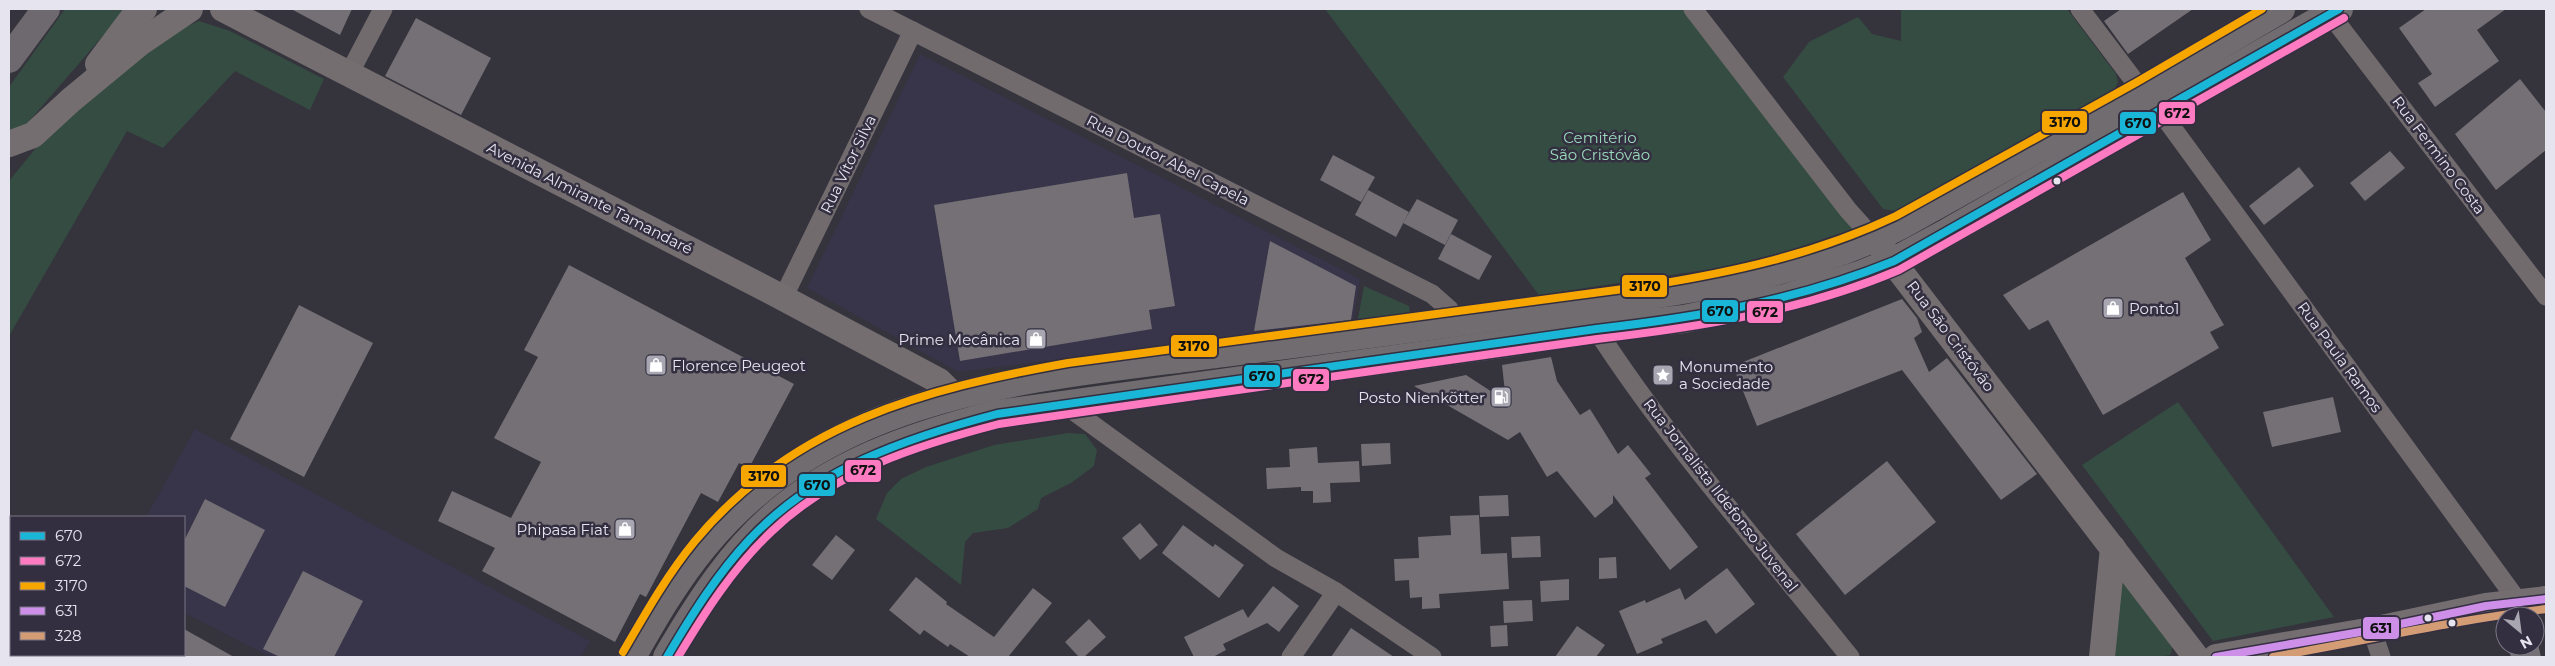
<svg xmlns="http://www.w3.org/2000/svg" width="2555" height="666" viewBox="0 0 2555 666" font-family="Montserrat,sans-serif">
<rect width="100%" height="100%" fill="#35333c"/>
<!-- built -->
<g fill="#383449">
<polygon points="920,54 1360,279 1353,322 958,372 807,288"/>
<polygon points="195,429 590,641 581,657 271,657 184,613 184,517 146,517"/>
</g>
<!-- green -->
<g fill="#354c42">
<polygon points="65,9 126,9 25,126 9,137 9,87"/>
<polygon points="1325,9 1685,9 1853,229 1788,251 1718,268 1539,295"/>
<polygon points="1901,9 2067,9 2116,74 2118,82 2113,92 1896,211 1883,209 1783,77 1809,42 1858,17 1872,34 1901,41"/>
<polygon points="199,21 230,31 324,79 310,110 235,71 163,148 127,131 9,336 9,181 35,149 107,78 167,35"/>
<polygon points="1364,286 1409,306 1410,313 1406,316 1358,319"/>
<polygon points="2178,402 2334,617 2213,641 2082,465"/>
<polygon points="1068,433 1085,434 1097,450 1094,466 1071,483 1041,498 1038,509 1008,528 973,533 965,542 961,585 876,519 887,493 901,479 926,467 994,445"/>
<polygon points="2120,578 2173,646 2170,655 2159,657 2106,657"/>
</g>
<!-- building -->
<g fill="#747076">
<polygon points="291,9 352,9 340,35"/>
<polygon points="2121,9 2193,9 2128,54 2104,21"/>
<polygon points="2426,9 2506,9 2477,30 2499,61 2435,107 2418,83 2432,74 2399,28"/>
<polygon points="416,18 491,58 461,115 385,76"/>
<polygon points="2520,79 2546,112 2546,150 2496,190 2455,134"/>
<polygon points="2390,151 2405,168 2365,201 2350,183"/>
<polygon points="1333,155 1375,177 1361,202 1320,180"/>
<polygon points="2299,167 2314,186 2264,225 2249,206"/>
<polygon points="1127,173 1134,218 1160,214 1175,306 1149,310 1152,329 960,361 934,205"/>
<polygon points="1368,190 1409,212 1396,237 1355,215"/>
<polygon points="2183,192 2211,240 2185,258 2224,325 2210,332 2219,348 2103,415 2048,320 2029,330 2003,295"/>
<polygon points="1417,199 1458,220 1445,245 1403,223"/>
<polygon points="1451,234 1492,256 1479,280 1438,259"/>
<polygon points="1270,241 1356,286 1351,320 1254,331"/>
<polygon points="569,265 794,384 749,468 739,463 718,502 701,493 646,597 640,594 615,642 482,571 495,548 438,521 452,491 511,518 541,462 494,438 538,357 524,350"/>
<polygon points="1902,299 1917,318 1922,332 1914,338 1929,372 1947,358 2037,474 2001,500 1902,370 1757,426 1733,366"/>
<polygon points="299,305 373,343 304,477 230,439"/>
<polygon points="1551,357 1557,381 1580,415 1590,409 1618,454 1628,445 1651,474 1645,478 1698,547 1670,570 1613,495 1613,503 1595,518 1557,471 1547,477 1520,432 1508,440 1414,386 1466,375 1506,401 1502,365"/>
<polygon points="2333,397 2341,432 2272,447 2263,412"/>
<polygon points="1390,443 1391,464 1362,466 1361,444"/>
<polygon points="1317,447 1318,463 1359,461 1360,482 1330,483 1331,502 1313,503 1313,491 1301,491 1301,487 1267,489 1266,468 1290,467 1289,449"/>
<polygon points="1887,461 1936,522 1845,595 1796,534"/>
<polygon points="1508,495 1509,516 1480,517 1479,496"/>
<polygon points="205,499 265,530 225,607 184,586 184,541"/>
<polygon points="1479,515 1481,554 1507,553 1509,589 1439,594 1440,608 1422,609 1422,597 1410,598 1409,580 1395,581 1394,559 1419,558 1418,537 1451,535 1450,516"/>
<polygon points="1140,523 1158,545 1140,560 1122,538"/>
<polygon points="1183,525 1213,547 1215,544 1244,565 1219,598 1162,553"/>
<polygon points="836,535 855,550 832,580 812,565"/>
<polygon points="1540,536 1541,557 1512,558 1511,537"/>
<polygon points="1616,557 1617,578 1599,579 1599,558"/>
<polygon points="1727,568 1755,604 1716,634 1706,620 1661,639 1663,643 1637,654 1619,611 1645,600 1646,603 1680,588 1685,600"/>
<polygon points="303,571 363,601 334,657 280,657 263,649"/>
<polygon points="916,577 947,602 946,604 994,637 1033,588 1052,603 1008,657 970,657 950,644 948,647 924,630 920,635 889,610"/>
<polygon points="1569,579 1569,600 1541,602 1540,581"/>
<polygon points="1273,586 1299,606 1279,632 1267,623 1223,644 1226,650 1213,657 1194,657 1184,637 1243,609 1248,618"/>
<polygon points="1532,600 1533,621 1504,623 1503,601"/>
<polygon points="1089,619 1106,637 1084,657 1079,657 1065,642"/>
<polygon points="1507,625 1508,646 1491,647 1490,626"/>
<polygon points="1577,626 1605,645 1596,657 1555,657"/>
<polygon points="1351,628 1394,657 1331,657"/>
<polygon points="184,629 234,657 184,657"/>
<polygon points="2535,631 2541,657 2511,657 2508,646 2535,646"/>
</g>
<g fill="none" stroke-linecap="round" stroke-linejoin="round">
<!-- street -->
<g stroke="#716b6e" stroke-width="19">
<polyline points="869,9 1432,294 1449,309 1456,323"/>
<polyline points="1693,9 1848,210 1874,239"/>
<polyline points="2080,9 2142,91"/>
<polyline points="2330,14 2546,296"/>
<polyline points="349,74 383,9"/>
<polyline points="2160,111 2520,604"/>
<polyline points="783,298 913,31"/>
<path d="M 1596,329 C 1671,445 1764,549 1850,657"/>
<polyline points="1064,404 1276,558 1336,592 1432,657"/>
<polyline points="2372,630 2381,657"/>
<polyline points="1291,657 1336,592"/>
</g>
<!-- secondary -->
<g stroke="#746e71" stroke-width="26">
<polyline points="223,9 770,291 939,381 953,395"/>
<polyline points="98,64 131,20 144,9"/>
<polyline points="9,144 33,135 71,100 140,43 190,9"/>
<polyline points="1880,245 2196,657"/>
<polyline points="2102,657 2113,548"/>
<polyline points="2216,657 2372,630 2486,606 2546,599"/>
</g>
<!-- primary -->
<g stroke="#716c6f" stroke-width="28">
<path d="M 632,657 C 654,618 676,580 704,546 C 832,391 1025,379 1208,355 C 1342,338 1477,321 1611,301 C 1709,287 1812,272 1901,225 L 2142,91 L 2281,9"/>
<path d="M 667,657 C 698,604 734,547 783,508 C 844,458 922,433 997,414 L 1503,344 L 1596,329 L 1684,319 L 1785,298 L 1862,274 L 1894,261 L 1948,232 L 2339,9"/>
</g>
<!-- highway -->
<polyline stroke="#6d696e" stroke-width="28" points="9,59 46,9"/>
<!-- bus-1 casing -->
<g stroke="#332f40" stroke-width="11">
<path id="bus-1" d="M 667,657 C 691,616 717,574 750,539 C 816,469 906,438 997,414 L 1596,329 C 1700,317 1796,301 1894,261 L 2339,9"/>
</g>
<!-- bus-2 casing -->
<g stroke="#332f40" stroke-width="11">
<path id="bus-2" d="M 678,657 C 705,612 733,568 771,532 C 833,472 918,445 999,424 L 1597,339 C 1700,327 1803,311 1899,270 L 2344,18"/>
</g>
<!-- bus-3 casing -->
<g stroke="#332f40" stroke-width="11">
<path id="bus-3" d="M 623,652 C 645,614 667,575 695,541 C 793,423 924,389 1068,363 L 1646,286 C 1734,272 1816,254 1896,216 L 2137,82 L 2262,9"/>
</g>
<!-- bus-4 casing -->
<g stroke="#332f40" stroke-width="11">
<polyline id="bus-4" points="2216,657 2372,630 2486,606 2546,599"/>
</g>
<!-- bus-5 casing -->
<g stroke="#332f40" stroke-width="11">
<path id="bus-5" d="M 2273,657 C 2364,641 2455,620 2546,609"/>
</g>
<!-- bus-1 -->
<use href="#bus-1" stroke="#1ab6d8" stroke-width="8"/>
<!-- bus-2 -->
<use href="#bus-2" stroke="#fe7ac1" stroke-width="8"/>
<!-- bus-3 -->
<use href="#bus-3" stroke="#f7a600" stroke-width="8"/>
<!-- bus-4 -->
<use href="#bus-4" stroke="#ce8fe9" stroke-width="8"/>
<!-- bus-5 -->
<use href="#bus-5" stroke="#d39c74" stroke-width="8"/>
</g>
<!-- icons -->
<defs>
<g id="shop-square" transform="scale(1.125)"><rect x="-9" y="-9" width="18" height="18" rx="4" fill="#a8a6b0" stroke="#332f40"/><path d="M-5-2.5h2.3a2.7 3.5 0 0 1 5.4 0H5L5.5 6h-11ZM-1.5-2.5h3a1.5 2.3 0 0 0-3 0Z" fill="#fff"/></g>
<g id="sight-square" transform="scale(1.125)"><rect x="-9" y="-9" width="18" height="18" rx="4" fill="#a8a6b0" stroke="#332f40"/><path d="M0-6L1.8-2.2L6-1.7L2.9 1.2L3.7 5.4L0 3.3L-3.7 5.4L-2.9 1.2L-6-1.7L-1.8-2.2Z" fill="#fff"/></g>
<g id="fuel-square" transform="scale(1.125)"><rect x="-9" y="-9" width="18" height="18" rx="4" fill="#a8a6b0" stroke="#332f40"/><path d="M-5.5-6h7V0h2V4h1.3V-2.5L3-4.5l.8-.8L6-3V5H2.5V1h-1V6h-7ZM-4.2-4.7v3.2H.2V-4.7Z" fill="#fff"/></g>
</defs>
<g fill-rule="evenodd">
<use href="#shop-square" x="2113" y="308"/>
<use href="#shop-square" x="1036" y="339"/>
<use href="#shop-square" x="656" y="365"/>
<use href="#sight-square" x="1663" y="375"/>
<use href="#fuel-square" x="1501" y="397"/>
<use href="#shop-square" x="625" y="529"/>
</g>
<!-- markers -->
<g fill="#e6e4ef" stroke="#332f40" stroke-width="2">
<circle cx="2057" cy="181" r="4.5"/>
<circle cx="2428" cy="618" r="4.5"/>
<circle cx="2452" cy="623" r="4.5"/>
</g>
<g text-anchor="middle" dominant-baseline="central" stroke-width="5" stroke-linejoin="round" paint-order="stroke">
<!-- park labels -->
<g font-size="15" fill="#9bdbbb" stroke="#332f40">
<text x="1600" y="137">Cemitério<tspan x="1600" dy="17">São Cristóvão</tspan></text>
</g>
<!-- street labels -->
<g font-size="15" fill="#e6e4ef" stroke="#332f40">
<text transform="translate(2439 155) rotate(53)">Rua Fermino Costa</text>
<text transform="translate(1168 160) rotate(27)">Rua Doutor Abel Capela</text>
<text transform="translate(848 164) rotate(-64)">Rua Vítor Silva</text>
<text transform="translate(590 198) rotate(27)">Avenida Almirante Tamandaré</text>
<text transform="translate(1951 336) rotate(53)">Rua São Cristóvão</text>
<text transform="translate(2340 357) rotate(54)">Rua Paula Ramos</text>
<text transform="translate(1721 495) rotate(52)">Rua Jornalista Ildefonso Juvenal</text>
</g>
<!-- poi labels -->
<g font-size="15" fill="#e6e4ef" stroke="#332f40" text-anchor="start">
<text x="2129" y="308">Ponto1</text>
<text x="1020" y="339" text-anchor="end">Prime Mecânica</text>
<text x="672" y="365">Florence Peugeot</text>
<text x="1679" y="366">Monumento<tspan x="1679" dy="17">a Sociedade</tspan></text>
<text x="1485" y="397" text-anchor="end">Posto Nienkötter</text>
<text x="609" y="529" text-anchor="end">Phipasa Fiat</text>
</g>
</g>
<g stroke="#332f40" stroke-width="2">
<rect x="2158" y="101" width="38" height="24" rx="5" fill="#fe7ac1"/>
<rect x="2041" y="110" width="47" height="24" rx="5" fill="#f7a600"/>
<rect x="2119" y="111" width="38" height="24" rx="5" fill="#1ab6d8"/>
<rect x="1621" y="274" width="47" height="24" rx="5" fill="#f7a600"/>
<rect x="1701" y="299" width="38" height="24" rx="5" fill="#1ab6d8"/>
<rect x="1746" y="300" width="38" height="24" rx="5" fill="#fe7ac1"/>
<rect x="1170" y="334" width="48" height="24" rx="5" fill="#f7a600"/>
<rect x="1243" y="364" width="38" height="24" rx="5" fill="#1ab6d8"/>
<rect x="1292" y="368" width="38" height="24" rx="5" fill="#fe7ac1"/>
<rect x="844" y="459" width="38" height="24" rx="5" fill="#fe7ac1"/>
<rect x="740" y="464" width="47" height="24" rx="5" fill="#f7a600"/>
<rect x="798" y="473" width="38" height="24" rx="5" fill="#1ab6d8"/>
<rect x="2362" y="616" width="38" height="24" rx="5" fill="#ce8fe9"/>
</g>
<g font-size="14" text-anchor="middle" font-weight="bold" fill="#111">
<text x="2177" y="118">672</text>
<text x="2065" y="127">3170</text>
<text x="2138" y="128">670</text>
<text x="1645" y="291">3170</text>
<text x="1720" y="316">670</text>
<text x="1765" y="317">672</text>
<text x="1194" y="351">3170</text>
<text x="1262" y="381">670</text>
<text x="1311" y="384">672</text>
<text x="863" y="475">672</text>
<text x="764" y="481">3170</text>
<text x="817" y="490">670</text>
<text x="2381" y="633">631</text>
</g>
<!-- border -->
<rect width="2555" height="666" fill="none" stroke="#e6e4ef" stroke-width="20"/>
<!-- legend -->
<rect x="10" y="516" width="175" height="140" fill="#332f40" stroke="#7b7786"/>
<rect x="20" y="532" width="25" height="8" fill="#1ab6d8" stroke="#7b7786"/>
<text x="55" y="541" font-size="15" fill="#e6e4ef">670</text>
<rect x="20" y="557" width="25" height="8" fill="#fe7ac1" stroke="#7b7786"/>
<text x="55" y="566" font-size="15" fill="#e6e4ef">672</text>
<rect x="20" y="582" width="25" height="8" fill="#f7a600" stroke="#7b7786"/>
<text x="55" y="591" font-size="15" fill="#e6e4ef">3170</text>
<rect x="20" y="607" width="25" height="8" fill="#ce8fe9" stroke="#7b7786"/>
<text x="55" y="616" font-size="15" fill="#e6e4ef">631</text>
<rect x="20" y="632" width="25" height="8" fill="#d39c74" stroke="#7b7786"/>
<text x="55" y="641" font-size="15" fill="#e6e4ef">328</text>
<!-- north arrow -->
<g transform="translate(2520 631) rotate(151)"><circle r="24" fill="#332f40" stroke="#7b7786"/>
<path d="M0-4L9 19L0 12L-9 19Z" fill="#a8a6b0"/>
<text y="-8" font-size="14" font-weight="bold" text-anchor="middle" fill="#e6e4ef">N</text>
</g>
</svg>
